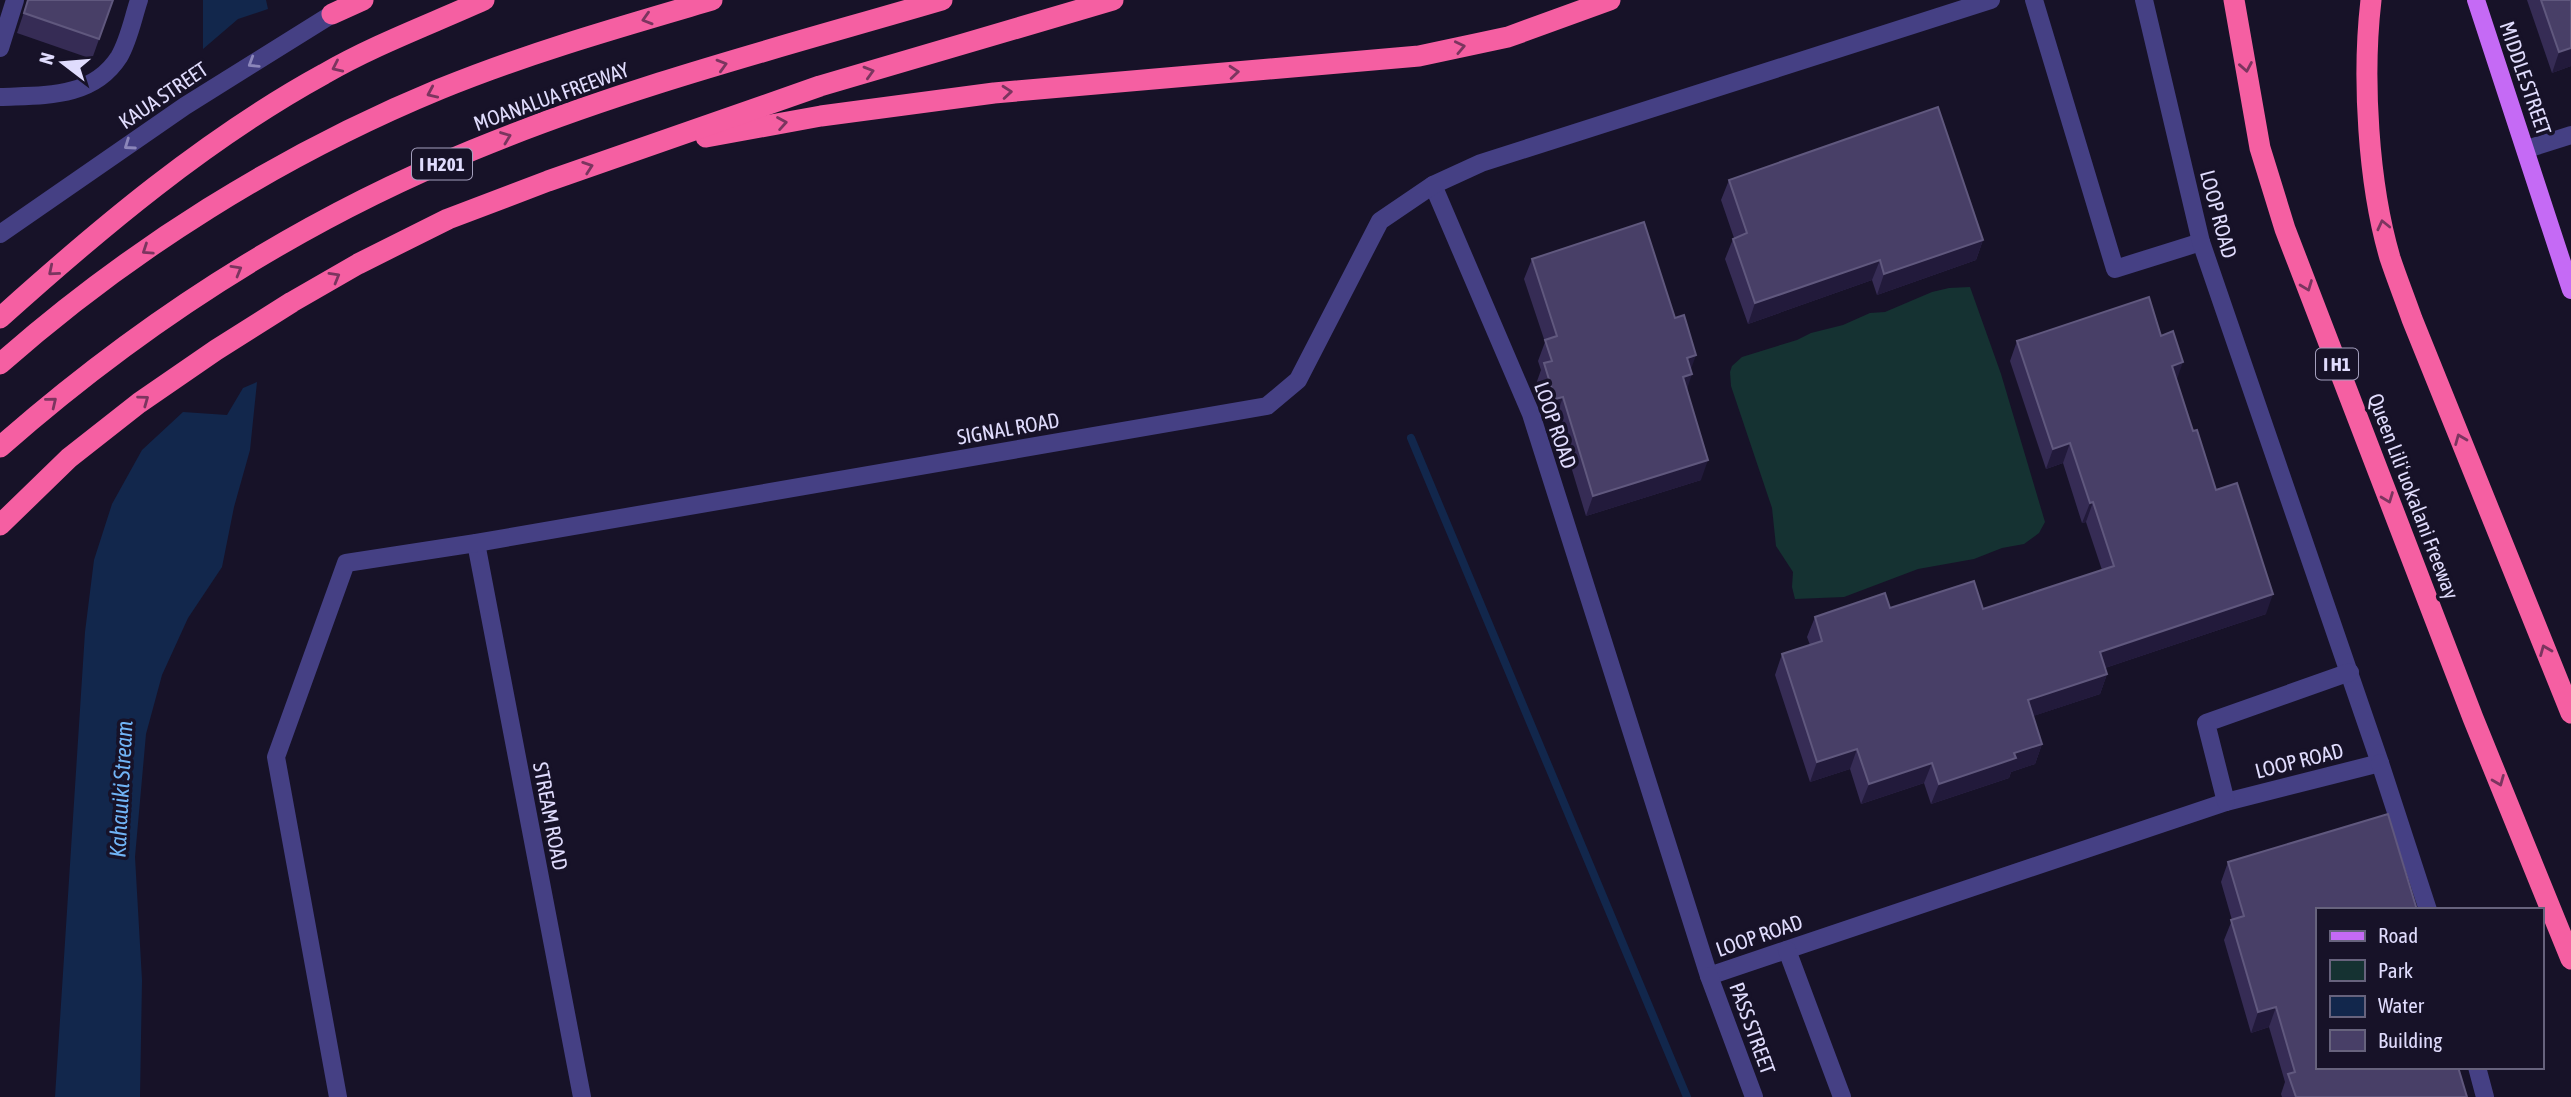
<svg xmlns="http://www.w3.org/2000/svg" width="2571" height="1097" viewBox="0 0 2571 1097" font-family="'Asap Condensed',sans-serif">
<rect width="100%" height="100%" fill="#171228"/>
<!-- green -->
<polygon fill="#153232" points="1970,287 2001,374 2045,522 2039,533 2024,544 2002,548 1974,559 1918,569 1844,597 1795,599 1792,587 1793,572 1776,546 1772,508 1731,386 1730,372 1732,366 1742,357 1797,340 1811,333 1843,325 1870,313 1885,312 1932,292 1949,288"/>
<!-- water -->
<g fill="#12274c">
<polygon points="203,0 266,0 268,9 238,19 203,49"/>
<polygon points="257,382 250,450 234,507 222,567 188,618 162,675 146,734 135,857 142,980 140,1097 55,1097 85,632 94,560 112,504 142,450 183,412 227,415 243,388"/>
</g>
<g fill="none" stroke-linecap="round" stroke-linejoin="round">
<!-- stream -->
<polyline stroke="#12274c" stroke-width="8" points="1411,438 1687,1097"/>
<!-- minor -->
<g stroke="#454084" stroke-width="18">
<polyline points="2034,0 2115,269 2201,242"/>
<polyline points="0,48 15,0"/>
<path d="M 0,97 C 43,95 92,99 119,57 C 129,40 133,18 139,0"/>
<polyline points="2527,149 2571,135"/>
<polyline points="1433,185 1531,414 1709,976 2226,802 2380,763 2201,242 2144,0"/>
<polyline points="0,234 185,106 342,8"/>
<polyline points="476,543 582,1097"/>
<polyline points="2380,763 2428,910"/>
<polyline points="2226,802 2206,723 2350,672"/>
<polyline points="1787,950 1842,1097"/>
<polyline points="1709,976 1754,1097"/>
<polyline points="2477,1067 2485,1097"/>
<polyline points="338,1097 276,757 346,563 476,543 1267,406 1298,380 1380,221 1433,185 1481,163 1991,0"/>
</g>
<!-- major -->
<polyline stroke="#c56af5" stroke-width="18" points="2476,0 2571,290"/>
<!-- highway -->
<g stroke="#f55fa2" stroke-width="21">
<polyline points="2234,0 2260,148 2285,229 2473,718 2571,959"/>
<path d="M 2371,0 C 2362,77 2368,183 2390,258 C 2397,279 2405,299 2412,319 L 2571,713"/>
<polyline points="332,14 363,0"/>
<polyline points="706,137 821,116 994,93 1419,56 1508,37 1610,0"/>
<path d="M 0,318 C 99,229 207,138 324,74 C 374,45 431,24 484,0"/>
<path d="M 0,364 C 129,250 280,155 440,89 C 528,53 620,27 712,0"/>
<path d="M 0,447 C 141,323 299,221 473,150 C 625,87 785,46 942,0"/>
<polyline points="0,525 69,458 139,403 216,350 292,302 358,264 448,219 548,181 820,86 1113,0"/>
</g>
</g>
<!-- wall -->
<g fill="#362c55">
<polygon points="28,0 113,0 92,59 17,33"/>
<polygon points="2527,0 2571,0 2571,66 2552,73"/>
<polygon points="1729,180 1983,240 1976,260 1877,295 1872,280 1748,324 1725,259 1733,239 1734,238 1721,200"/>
<polygon points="1532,259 1691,369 1687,390 1701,480 1586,516 1556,417 1547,420 1536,384 1541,370 1538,361 1545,342 1524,279"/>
<polygon points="2017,341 2176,380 2193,431 2266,614 2105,668 2107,674 2100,694 2033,716 2042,744 2035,764 2011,772 2009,778 1931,804 1924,783 1861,804 1850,769 1810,782 1775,675 1782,654 1810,645 1807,637 1815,617 1890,608 1983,609 2102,570 2086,522 2082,523 2063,463 2046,469 2010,361"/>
<polygon points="2228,862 2317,910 2317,1067 2467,1097 2282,1097 2281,1094 2285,1082 2269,1027 2251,1033 2224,940 2232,920 2221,882"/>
</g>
<!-- shaded-wall -->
<g fill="#221a3b">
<polygon points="2571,48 2571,66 2552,73 2559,52"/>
<polygon points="1983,240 1976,260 1877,295 1884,274"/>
<polygon points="1880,260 1872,280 1748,324 1755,303"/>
<polygon points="1696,355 1689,375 1687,358"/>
<polygon points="2183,362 2176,382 2172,366"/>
<polygon points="1692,374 1685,395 1683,377"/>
<polygon points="1563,397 1556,417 1547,420 1555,399"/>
<polygon points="2070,443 2063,463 2046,469 2053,449"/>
<polygon points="1708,460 1701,480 1586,516 1593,496"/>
<polygon points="2093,502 2086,522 2082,523 2090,503"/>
<polygon points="2273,594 2266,614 2093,672 2100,652"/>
<polygon points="2107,674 2100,694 2021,720 2028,700"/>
<polygon points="2042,744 2035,764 2011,772 2009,778 1931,804 1939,784 2014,753"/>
<polygon points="1857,749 1850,769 1810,782 1817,762"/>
<polygon points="1932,763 1924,783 1861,804 1869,784"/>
<polygon points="2276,1007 2269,1027 2251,1033 2258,1012"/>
</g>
<!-- building -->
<g fill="#483f67" stroke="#60587e" stroke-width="2">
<polygon points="28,0 113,0 99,39 24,13"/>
<polygon points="2541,0 2571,0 2571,48 2559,52"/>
<polygon points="1938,107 1983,240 1884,274 1880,260 1755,303 1733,239 1747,233 1729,180"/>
<polygon points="1644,222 1675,318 1684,315 1696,355 1687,358 1692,374 1683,377 1708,460 1593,496 1563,397 1555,399 1544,363 1552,361 1545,340 1557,336 1532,259"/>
<polygon points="2149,297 2161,336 2173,331 2183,362 2172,366 2193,431 2197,430 2216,490 2237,483 2273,594 2100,652 2107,674 2028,700 2042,744 2014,753 2016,758 1939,784 1932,763 1869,784 1857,749 1817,762 1782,654 1822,641 1815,617 1885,593 1890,608 1974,581 1983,609 2114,566 2093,502 2090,503 2070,443 2053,449 2017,341"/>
<polygon points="2388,814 2417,910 2317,910 2317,1067 2458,1067 2467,1097 2296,1097 2288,1074 2295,1072 2276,1007 2258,1012 2231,920 2244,916 2228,862"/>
</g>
<!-- one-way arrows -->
<defs><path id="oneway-chevron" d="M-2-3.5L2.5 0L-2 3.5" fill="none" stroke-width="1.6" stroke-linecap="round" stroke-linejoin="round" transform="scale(1.75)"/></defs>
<g stroke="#7b355f">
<use href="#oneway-chevron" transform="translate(647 19) rotate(163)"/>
<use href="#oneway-chevron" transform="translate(1460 47) rotate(-12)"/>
<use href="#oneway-chevron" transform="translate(722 65) rotate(-16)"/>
<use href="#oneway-chevron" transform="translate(337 67) rotate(155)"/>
<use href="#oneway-chevron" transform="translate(2246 67) rotate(80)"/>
<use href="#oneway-chevron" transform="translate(869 72) rotate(-16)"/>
<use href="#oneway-chevron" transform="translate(1234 72) rotate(-5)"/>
<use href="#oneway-chevron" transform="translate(1007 92) rotate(-5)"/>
<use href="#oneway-chevron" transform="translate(432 93) rotate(156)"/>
<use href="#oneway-chevron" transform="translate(782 123) rotate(-10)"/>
<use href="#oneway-chevron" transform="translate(506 137) rotate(-21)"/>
<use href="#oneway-chevron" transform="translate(588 167) rotate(-19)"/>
<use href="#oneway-chevron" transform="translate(2383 225) rotate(-103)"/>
<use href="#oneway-chevron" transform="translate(147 250) rotate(146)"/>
<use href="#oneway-chevron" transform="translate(237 270) rotate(-30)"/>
<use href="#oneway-chevron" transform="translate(53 271) rotate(140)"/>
<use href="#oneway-chevron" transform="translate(335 277) rotate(-30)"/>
<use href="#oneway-chevron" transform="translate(2307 286) rotate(69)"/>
<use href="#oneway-chevron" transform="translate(144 400) rotate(-36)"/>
<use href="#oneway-chevron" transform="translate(52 402) rotate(-39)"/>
<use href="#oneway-chevron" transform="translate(2460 439) rotate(-112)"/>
<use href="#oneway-chevron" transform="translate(2388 498) rotate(69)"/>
<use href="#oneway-chevron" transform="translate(2545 650) rotate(-112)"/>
<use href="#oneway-chevron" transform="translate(2499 781) rotate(68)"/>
</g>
<g stroke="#8b86ba">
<use href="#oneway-chevron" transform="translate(253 63) rotate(148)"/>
<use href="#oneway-chevron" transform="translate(129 145) rotate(145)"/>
</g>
<g text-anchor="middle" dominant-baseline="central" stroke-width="7" stroke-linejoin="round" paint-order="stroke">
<!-- shield labels -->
<g fill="#171228" stroke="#a49fbd" stroke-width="2">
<rect x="412" y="148.5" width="60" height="31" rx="5"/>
<rect x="2316" y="348.5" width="42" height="31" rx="5"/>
</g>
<g font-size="19" font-weight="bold" fill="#e0dcfd">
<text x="442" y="164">I H201</text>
<text x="2337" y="364">I H1</text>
</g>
<!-- street labels -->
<g font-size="21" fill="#e0dcfd" stroke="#171228">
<text transform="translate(2526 78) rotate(71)">MIDDLE STREET</text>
<text transform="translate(163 95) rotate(-34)">KAUA STREET</text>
<text transform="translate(551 96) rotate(-20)">MOANALUA FREEWAY</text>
<text transform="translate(2219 214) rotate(75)">LOOP ROAD</text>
<text transform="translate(1556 425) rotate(71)">LOOP ROAD</text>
<text transform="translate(1008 428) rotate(-10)">SIGNAL ROAD</text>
<text transform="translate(2414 496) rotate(69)">Queen Liliʻuokalani Freeway</text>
<text transform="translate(2299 760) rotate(-14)">LOOP ROAD</text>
<text transform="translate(551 816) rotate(79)">STREAM ROAD</text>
<text transform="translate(1759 935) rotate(-19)">LOOP ROAD</text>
<text transform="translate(1753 1028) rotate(70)">PASS STREET</text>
</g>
<!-- water labels -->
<g font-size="23" font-style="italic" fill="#71b4f6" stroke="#171228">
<text transform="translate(121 789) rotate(-87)">Kahauiki Stream</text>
</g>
</g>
<!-- legend -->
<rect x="2316" y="908" width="228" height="161" fill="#171228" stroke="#67637d" stroke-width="2"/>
<rect x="2330" y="931" width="35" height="10" fill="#c56af5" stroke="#67637d" stroke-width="2"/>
<text x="2378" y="943" font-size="21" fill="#e0dcfd">Road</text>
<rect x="2330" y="960" width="35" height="21" fill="#153232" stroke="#67637d" stroke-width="2"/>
<text x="2378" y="978" font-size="21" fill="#e0dcfd">Park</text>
<rect x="2330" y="996" width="35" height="21" fill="#12274c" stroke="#67637d" stroke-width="2"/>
<text x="2378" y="1013" font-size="21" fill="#e0dcfd">Water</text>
<rect x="2330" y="1030" width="35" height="21" fill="#483f67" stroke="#67637d" stroke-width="2"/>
<text x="2378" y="1048" font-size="21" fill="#e0dcfd">Building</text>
<!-- north arrow -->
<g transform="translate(63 63) rotate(286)" stroke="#171228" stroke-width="5" paint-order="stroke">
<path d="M0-5L12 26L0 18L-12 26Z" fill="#e0dcfd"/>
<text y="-10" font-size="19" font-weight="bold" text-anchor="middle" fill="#e0dcfd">N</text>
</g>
</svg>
